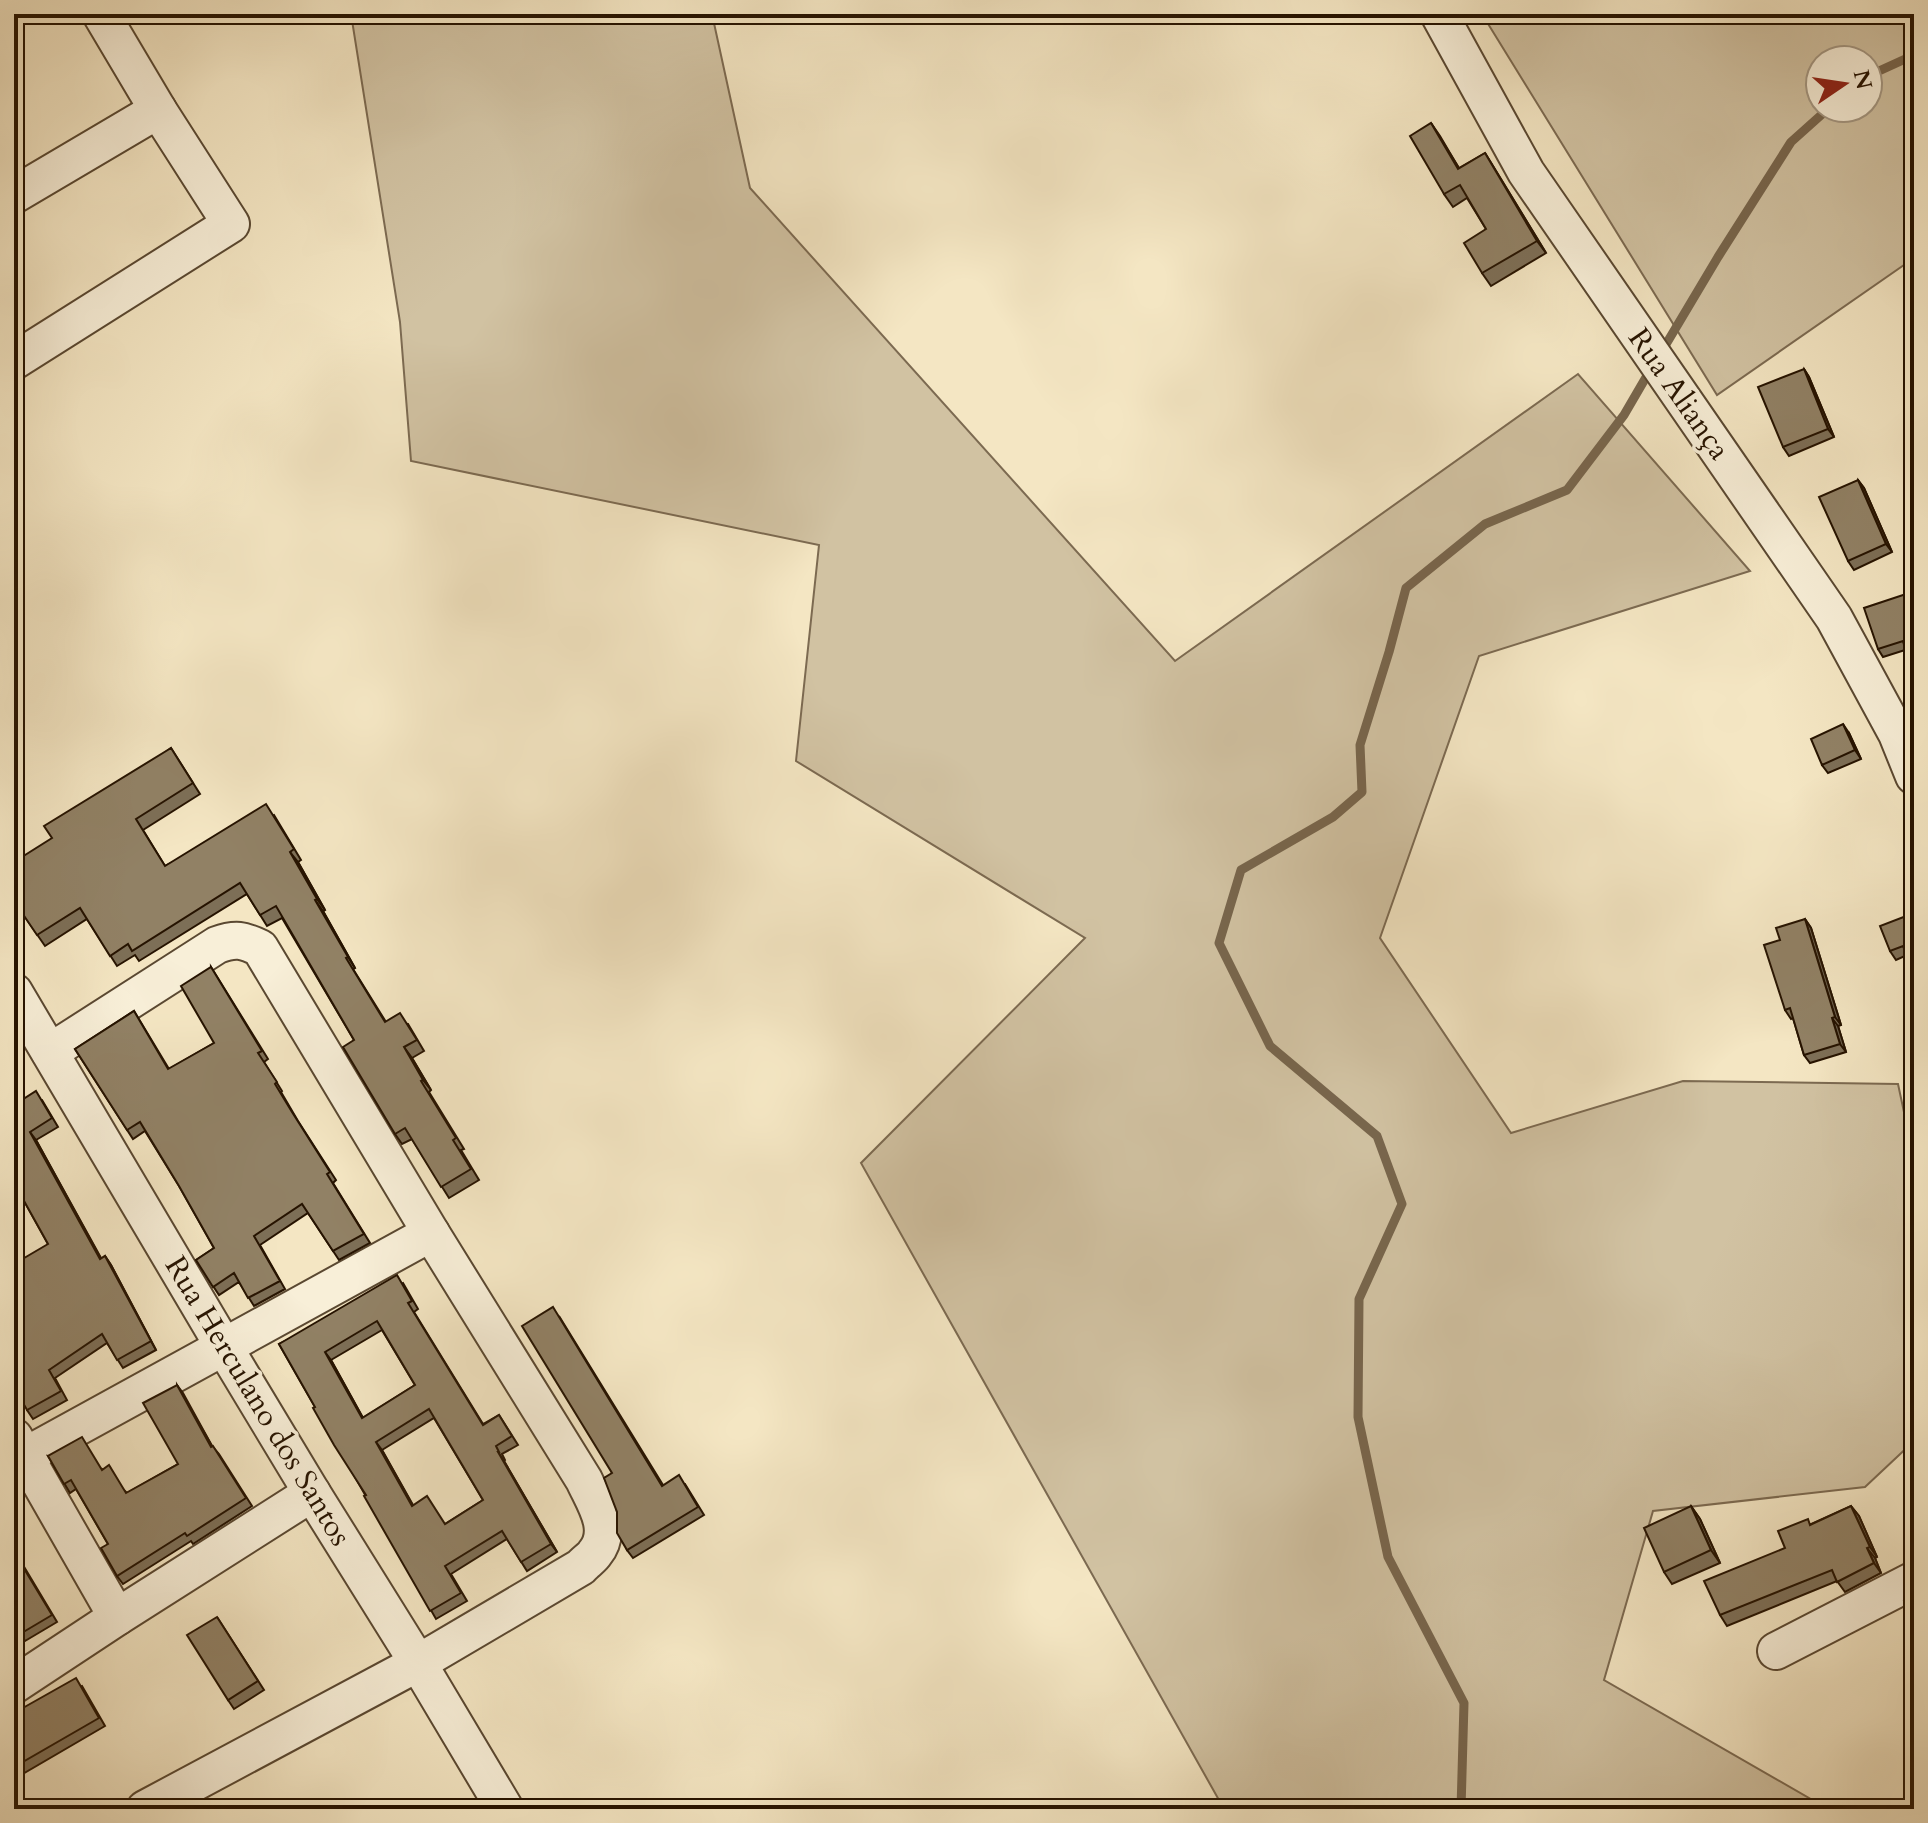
<svg xmlns="http://www.w3.org/2000/svg" width="1928" height="1823" viewBox="0 0 1928 1823" font-family="Cardo,serif">
<rect width="100%" height="100%" fill="#f4e6c3"/>
<filter id="stains"><feTurbulence type="fractalNoise" baseFrequency=".0025" numOctaves="4"/><feColorMatrix values="0 0 0 0 .2 0 0 0 0 .09 0 0 0 0 .02 0 0 0 .5 -.17"/></filter>
<radialGradient id="worn" r=".72"><stop offset=".6" stop-color="#630" stop-opacity="0"/><stop offset="1" stop-color="#630" stop-opacity=".3"/></radialGradient>
<!-- green -->
<g fill="#d1c2a2" stroke="#7c6a51" stroke-width="2" fill-rule="evenodd">
<polygon points="351,14 712,14 750,188 1175,661 1578,374 1750,571 1479,656 1380,938 1511,1133 1683,1081 1898,1084 1914,1159 1914,1441 1865,1487 1653,1511 1604,1680 1828,1809 1224,1809 861,1163 1085,938 796,761 819,545 411,461 400,322"/>
<path d="M 1482,14 L 1914,14 L 1914,258 L 1717,395 ZM 1820,60 L 1868,60 L 1868,108 L 1820,108 Z"/>
</g>
<g fill="none" stroke-linecap="round" stroke-linejoin="round">
<!-- stream -->
<g stroke="#78664d" stroke-width="9">
<polyline points="1868,76 1914,55"/>
<polyline points="1662,351 1718,257 1791,142 1829,108"/>
<polyline points="1461,1809 1464,1703 1388,1557 1358,1417 1359,1299 1402,1204 1377,1136 1270,1046 1219,943 1241,870 1333,817 1362,792 1360,745 1389,652 1406,588 1485,524 1567,490 1624,415 1652,367"/>
</g>
<!-- minor casing -->
<g stroke="#5a4831" stroke-width="40">
<g id="minor">
<polyline points="1439,14 1526,172 1834,618 1897,734 1914,776"/>
<polyline points="14,195 158,110"/>
<polyline points="14,361 231,224 158,110 101,14"/>
<polyline points="14,992 224,1347 312,1493 418,1663 505,1809"/>
<path d="M 50,1052 L 217,945 C 236,938 243,940 260,948 L 431,1233 L 584,1480 C 594,1502 614,1530 595,1553 C 592,1558 585,1562 581,1567 L 418,1663 L 145,1809"/>
<polyline points="14,1437 117,1617"/>
<polyline points="14,1462 431,1233"/>
<polyline points="1776,1651 1914,1580"/>
<polyline points="14,1685 117,1617 312,1493"/>
</g>
</g>
<!-- minor -->
<use href="#minor" stroke="#f8efd8" stroke-width="36"/>
</g>
<!-- wall -->
<g fill="#7d6f57" stroke="#261300" stroke-width="2" fill-rule="evenodd">
<polygon points="1431,123 1459,168 1485,153 1546,253 1491,286 1482,273 1486,229 1467,198 1453,207 1444,194"/>
<polygon points="1804,369 1809,377 1834,437 1789,456 1783,447"/>
<polygon points="1858,480 1864,488 1892,552 1854,570 1848,561"/>
<polygon points="1912,602 1913,605 1914,605 1914,677 1912,673 1905,650 1883,657 1878,649"/>
<polygon points="1849,733 1861,759 1828,773 1822,765"/>
<polygon points="171,748 200,794 143,830 165,866 274,815 301,860 298,862 325,910 323,911 355,968 353,969 386,1022 408,1024 424,1051 412,1058 431,1090 429,1092 464,1149 461,1150 479,1180 449,1198 412,1139 402,1144 395,1134 354,1040 282,918 267,926 247,894 139,961 135,955 117,966 87,919 45,946 14,901 17,886 52,838"/>
<polygon points="1914,913 1914,969 1907,955 1896,960 1890,951"/>
<polygon points="1805,919 1811,928 1841,1025 1838,1026 1846,1052 1810,1063 1804,1055 1793,1018 1791,1019 1785,1010 1780,940"/>
<polygon points="211,967 268,1059 264,1062 282,1091 281,1092 298,1121 336,1180 333,1183 370,1243 339,1260 308,1213 260,1245 285,1289 254,1306 239,1282 219,1295 196,1260 214,1248 179,1186 145,1131 133,1139 75,1049 134,1011 169,1069 214,1043"/>
<polygon points="42,1100 58,1127 36,1140 101,1259 105,1256 111,1265 156,1350 123,1368 107,1343 55,1378 67,1400 33,1419 27,1410 48,1244 18,1190 14,1193 14,1105"/>
<path d="M 403,1283 L 418,1309 L 414,1312 L 483,1424 L 499,1415 L 518,1445 L 502,1454 L 505,1460 L 504,1461 L 557,1552 L 527,1571 L 507,1539 L 451,1574 L 467,1601 L 436,1619 L 279,1344 ZM 382,1330 L 415,1385 L 363,1418 L 331,1360 ZM 434,1418 L 483,1500 L 445,1524 L 413,1505 L 382,1450 Z"/>
<polygon points="559,1316 663,1485 685,1484 704,1515 633,1558 627,1550 617,1512 612,1473"/>
<polygon points="177,1385 212,1446 219,1454 252,1506 193,1544 191,1541 123,1584 117,1576 108,1544 76,1489 70,1493 48,1456 102,1469 127,1493 178,1464"/>
<polygon points="1691,1506 1700,1519 1720,1563 1672,1584 1664,1572"/>
<polygon points="1851,1506 1859,1516 1877,1557 1875,1558 1881,1573 1845,1592 1837,1581 1727,1626 1720,1615 1811,1524"/>
<polygon points="14,1550 57,1622 25,1641 19,1632 14,1635"/>
<polygon points="217,1617 264,1690 234,1709 228,1700"/>
<polygon points="82,1686 105,1726 14,1779 14,1713"/>
</g>
<!-- shaded-wall -->
<g fill="#665a47" stroke="#261300" stroke-width="2">
<polygon points="1431,123 1440,136 1467,182 1458,169"/>
<polygon points="1485,153 1493,166 1546,253 1537,241"/>
<polygon points="1804,369 1809,377 1834,437 1828,429"/>
<polygon points="1858,480 1864,488 1892,552 1886,544"/>
<polygon points="1843,724 1849,733 1861,759 1855,750"/>
<polygon points="290,852 298,862 325,910 317,899"/>
<polygon points="315,900 323,911 355,968 348,957"/>
<polygon points="1805,919 1811,928 1841,1025 1835,1017"/>
<polygon points="1832,1018 1838,1026 1846,1052 1840,1044"/>
<polygon points="404,1047 412,1058 431,1090 423,1080"/>
<polygon points="30,1132 36,1140 106,1267 100,1259"/>
<polygon points="105,1256 111,1265 156,1350 151,1341"/>
<polygon points="325,1352 331,1360 368,1427 362,1418"/>
<polygon points="177,1385 183,1393 217,1455 211,1447"/>
<polygon points="376,1442 382,1450 418,1515 412,1506"/>
<polygon points="498,1452 504,1461 557,1552 551,1544"/>
<polygon points="1691,1506 1700,1519 1720,1563 1711,1550"/>
<polygon points="1851,1506 1859,1516 1877,1557 1870,1547"/>
<polygon points="1867,1548 1875,1558 1881,1573 1874,1563"/>
</g>
<!-- building -->
<g fill="#918165" stroke="#261300" stroke-width="2" fill-rule="evenodd">
<polygon points="1431,123 1458,169 1485,153 1537,241 1482,273 1464,243 1486,229 1460,185 1444,194 1410,136"/>
<polygon points="1804,369 1828,429 1783,447 1758,387"/>
<polygon points="1858,480 1886,544 1848,561 1819,497"/>
<polygon points="1906,594 1910,606 1914,605 1914,673 1912,673 1903,641 1878,649 1864,608"/>
<polygon points="1843,724 1855,750 1822,765 1811,739"/>
<polygon points="171,748 193,783 136,819 165,866 266,804 294,849 290,852 317,899 315,900 348,957 346,958 385,1022 400,1013 417,1040 404,1047 423,1080 421,1081 456,1138 453,1140 471,1169 441,1187 405,1128 395,1134 343,1047 354,1040 276,906 260,915 240,883 132,951 128,944 110,956 80,908 37,935 14,901 14,888 17,886 14,882 14,876 16,874 14,871 14,862 52,838 44,826"/>
<polygon points="1914,913 1914,967 1912,962 1910,963 1903,946 1890,951 1880,926"/>
<polygon points="1805,919 1835,1017 1832,1018 1840,1044 1804,1055 1790,1008 1785,1010 1764,945 1780,940 1776,928"/>
<polygon points="211,967 262,1051 258,1053 277,1082 275,1084 292,1112 330,1172 327,1174 364,1234 333,1251 302,1204 254,1236 280,1281 248,1298 234,1273 213,1287 196,1260 214,1248 179,1186 140,1122 127,1130 75,1049 134,1011 168,1069 214,1043 181,986"/>
<polygon points="36,1091 52,1118 30,1132 100,1259 105,1256 151,1341 117,1360 102,1334 49,1370 61,1391 27,1410 14,1387 14,1264 48,1244 14,1183 14,1105"/>
<path d="M 397,1275 L 412,1301 L 408,1303 L 483,1425 L 499,1415 L 512,1436 L 496,1446 L 499,1452 L 498,1452 L 551,1544 L 521,1562 L 502,1531 L 445,1566 L 461,1593 L 430,1611 L 364,1496 L 366,1495 L 334,1445 L 313,1408 L 315,1407 L 279,1344 ZM 377,1321 L 415,1385 L 362,1418 L 325,1352 ZM 429,1409 L 483,1500 L 445,1524 L 427,1496 L 412,1506 L 376,1442 Z"/>
<polygon points="553,1307 662,1486 679,1475 698,1507 627,1550 617,1533 617,1512 604,1478 612,1473 522,1326"/>
<polygon points="177,1385 211,1447 213,1446 246,1498 187,1536 185,1533 117,1576 101,1548 108,1544 71,1480 64,1484 48,1456 82,1437 102,1470 109,1465 126,1493 178,1464 143,1403"/>
<polygon points="1914,1469 1914,1490 1906,1472"/>
<polygon points="1691,1506 1711,1550 1664,1572 1644,1528"/>
<polygon points="1851,1506 1870,1547 1867,1548 1874,1563 1837,1582 1832,1570 1720,1615 1704,1581 1785,1548 1778,1531 1808,1519 1810,1525"/>
<polygon points="14,1552 52,1615 20,1634 14,1625"/>
<polygon points="1914,1595 1914,1629 1904,1601"/>
<polygon points="217,1617 258,1681 228,1700 187,1635"/>
<polygon points="76,1678 99,1718 14,1767 14,1713"/>
</g>
<g text-anchor="middle" dominant-baseline="central" stroke-width="7" stroke-linejoin="round" paint-order="stroke">
<!-- street labels -->
<g font-size="30" fill="#261300" stroke="#f8efd8">
<text transform="translate(1679 394) rotate(55)">Rua Aliança</text>
<text transform="translate(258 1401) rotate(59)">Rua Herculano dos Santos</text>
</g>
</g>
<!-- margin -->
<rect width="1928" height="1823" fill="none" stroke="#f4e6c3" stroke-width="48"/>
<rect x="16" y="16" width="1896" height="1791" fill="none" stroke="#261300" stroke-width="4"/>
<rect x="24" y="24" width="1880" height="1775" fill="none" stroke="#261300" stroke-width="2"/>
<!-- north arrow -->
<g transform="translate(1844 84) rotate(77)"><circle r="38" fill="#f8efd8" stroke="#a49782" stroke-width="2"/>
<path d="M0-6L14 30L0 20L-14 30Z" fill="#8f2418"/>
<text y="-12" font-size="22" font-weight="bold" text-anchor="middle" fill="#261300">N</text>
</g>
<rect width="100%" height="100%" filter="url(#stains)"/>
<rect width="100%" height="100%" fill="url(#worn)"/>
</svg>
